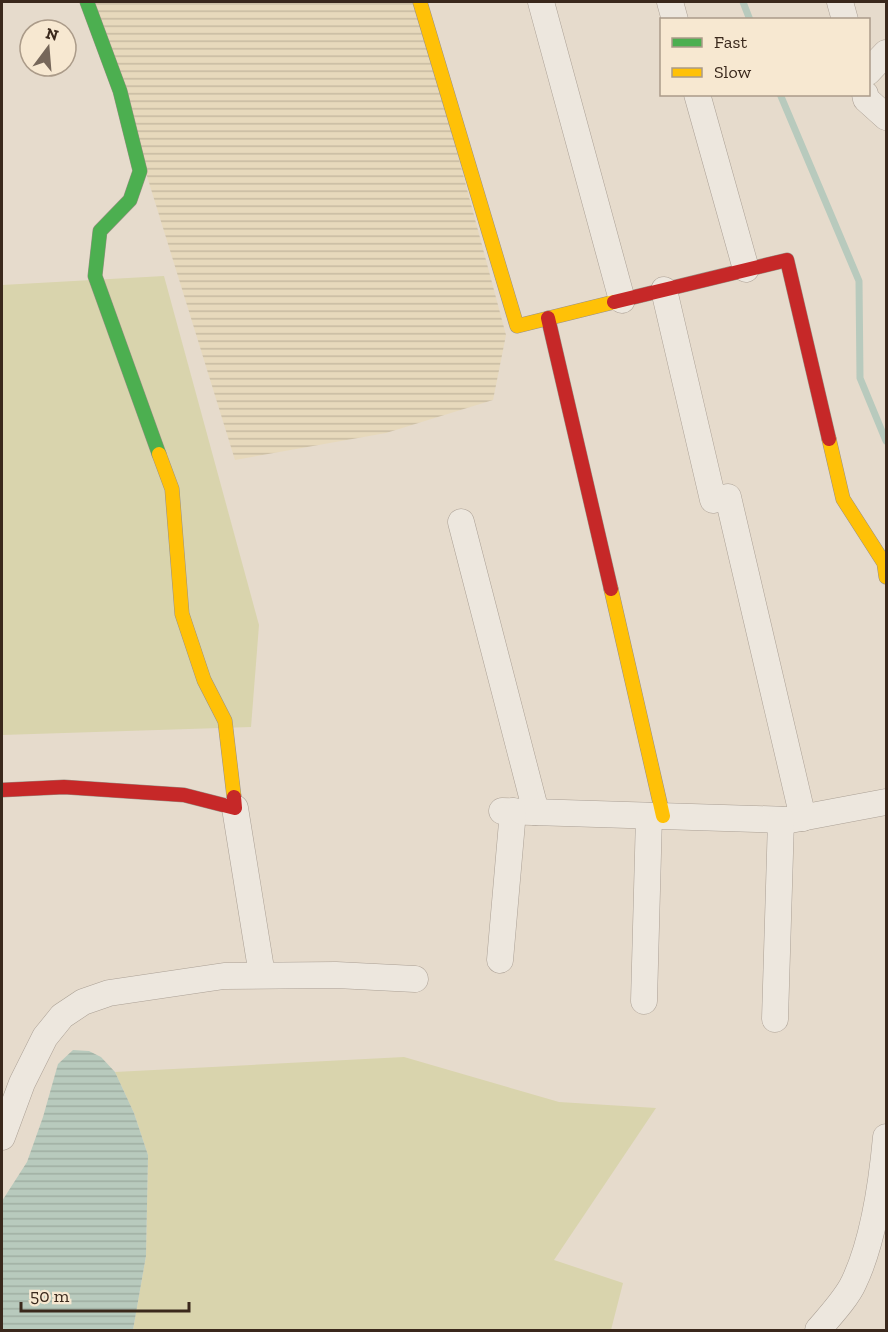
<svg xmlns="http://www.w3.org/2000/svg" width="888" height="1332" viewBox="0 0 888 1332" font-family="'Zilla Slab',serif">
<defs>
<pattern id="farmland-rules" width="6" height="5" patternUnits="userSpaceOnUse" patternTransform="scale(1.5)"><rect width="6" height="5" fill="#e7d9bc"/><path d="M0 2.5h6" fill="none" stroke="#c7baa1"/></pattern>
<pattern id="water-rules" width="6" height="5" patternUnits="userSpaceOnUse" patternTransform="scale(1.5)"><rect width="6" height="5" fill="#b8cabd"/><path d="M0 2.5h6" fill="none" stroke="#9faea2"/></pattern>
</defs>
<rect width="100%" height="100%" fill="#e6dbcc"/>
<!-- farmland -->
<polygon fill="url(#farmland-rules)" points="93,2 417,2 506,335 493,400 386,433 235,460"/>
<!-- grass -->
<g fill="#d9d4ad">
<polygon points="164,276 259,625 251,727 2,735 2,285"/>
<polygon points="404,1057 559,1102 656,1108 554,1260 623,1283 611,1330 133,1330 146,1256 148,1155 134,1113 115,1072"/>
</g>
<!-- water -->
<polygon fill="url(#water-rules)" points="73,1050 89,1051 101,1057 115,1072 134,1113 148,1155 146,1256 133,1330 2,1330 2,1201 27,1162 43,1117 58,1064"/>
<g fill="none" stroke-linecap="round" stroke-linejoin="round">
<!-- stream -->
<g stroke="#b8cabd" stroke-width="7">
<polyline points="743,2 750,20"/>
<polyline points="780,94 859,281 860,378 886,441"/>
</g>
<!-- street casing -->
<g stroke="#aba095" stroke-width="27">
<g id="street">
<polyline points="541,2 622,300"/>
<polyline points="670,2 675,20"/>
<polyline points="840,2 845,20"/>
<polyline points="868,72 886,53"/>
<polyline points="697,94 746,269"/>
<polyline points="865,94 866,99 886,117"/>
<polyline points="664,290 713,500 728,497 803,818"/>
<polyline points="461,522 536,812"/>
<polyline points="235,808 262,975"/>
<polyline points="502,811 790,820 886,802"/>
<polyline points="500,960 513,811"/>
<polyline points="644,1001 649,816"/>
<polyline points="775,1019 781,820"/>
<polyline points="2,1137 22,1083 45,1037 62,1016 83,1002 109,993 224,976 336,975 415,979"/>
<path d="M 818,1330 C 829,1317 847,1298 854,1282 C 873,1242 882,1181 886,1137"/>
</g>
</g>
<!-- fast casing -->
<g stroke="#9a9085" stroke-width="15">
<polyline id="fast" points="87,2 120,91 140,171 130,200 100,231 95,276 159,454"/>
</g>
<!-- slow casing -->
<g stroke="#9a9085" stroke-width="15">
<g id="slow">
<polyline points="420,2 517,326 614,302"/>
<polyline points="829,439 843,499 884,563 886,577"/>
<polyline points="159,454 172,489 182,614 204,680 225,721 234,797"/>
<polyline points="611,589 663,816"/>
</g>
</g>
<!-- jam casing -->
<g stroke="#9a9085" stroke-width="15">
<g id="jam">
<polyline points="614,302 787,260 829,439"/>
<polyline points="548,318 611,589"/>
<polyline points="2,790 64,787 184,795 235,808 234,797"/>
</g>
</g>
<!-- street -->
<use href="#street" stroke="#ede7de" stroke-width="26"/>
<!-- fast -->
<use href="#fast" stroke="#4caf50" stroke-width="14"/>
<!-- slow -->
<use href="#slow" stroke="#ffc107" stroke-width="14"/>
<!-- jam -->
<use href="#jam" stroke="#c62828" stroke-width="14"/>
</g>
<!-- border -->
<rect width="888" height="1332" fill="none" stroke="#3a281c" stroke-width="6"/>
<!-- legend -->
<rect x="660" y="18" width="210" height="78" fill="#f7e8d1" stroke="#ab9b89" stroke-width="1.5"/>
<rect x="672" y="38" width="30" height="9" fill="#4caf50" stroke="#ab9b89" stroke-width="1.5"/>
<text x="714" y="48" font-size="18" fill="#3a281c">Fast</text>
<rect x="672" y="68" width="30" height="9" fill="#ffc107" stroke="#ab9b89" stroke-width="1.5"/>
<text x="714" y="78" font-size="18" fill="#3a281c">Slow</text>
<!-- north arrow -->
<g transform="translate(48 48) rotate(16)"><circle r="28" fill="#f7e8d1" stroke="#ab9b89" stroke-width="1.5"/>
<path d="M0-4.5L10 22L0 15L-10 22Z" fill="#76675a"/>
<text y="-9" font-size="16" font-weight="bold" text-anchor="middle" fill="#3a281c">N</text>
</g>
<!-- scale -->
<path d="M21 1302v9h168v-9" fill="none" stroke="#3a281c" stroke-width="3"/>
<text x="30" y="1302" font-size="18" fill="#3a281c" stroke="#f7e8d1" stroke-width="4.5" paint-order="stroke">50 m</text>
</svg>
